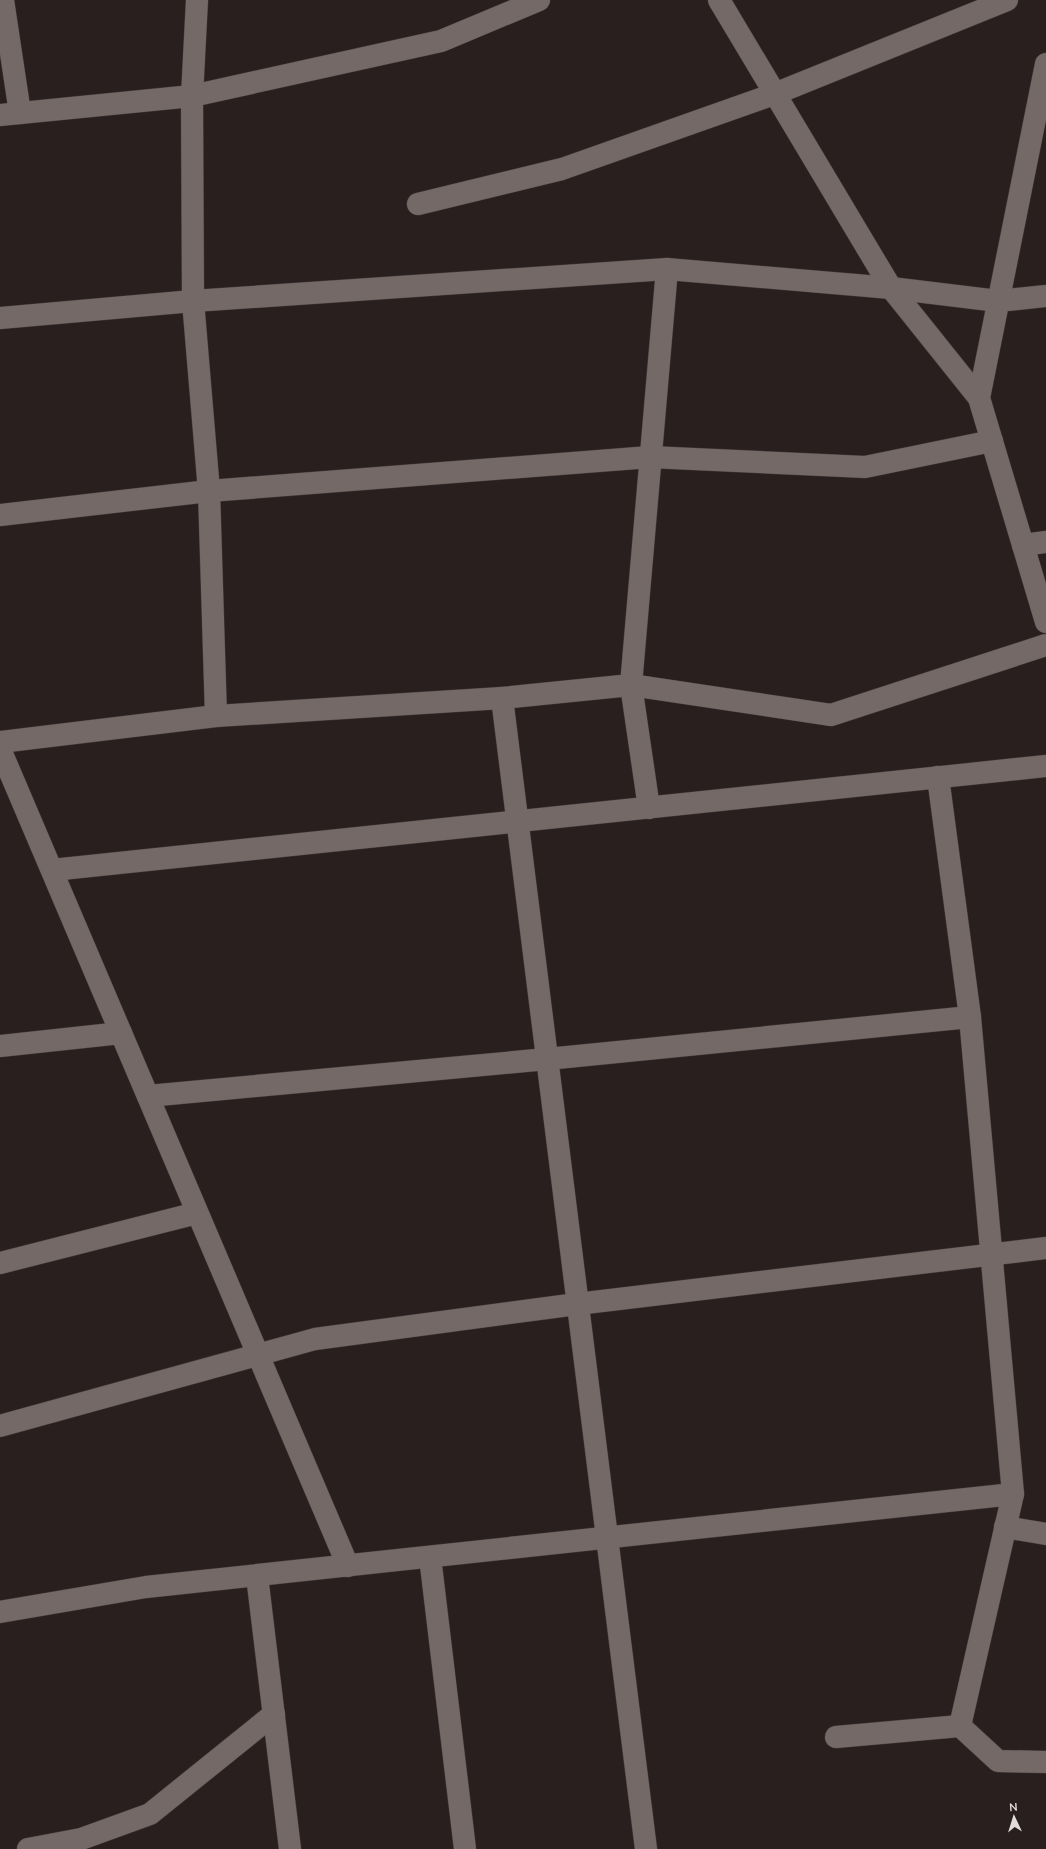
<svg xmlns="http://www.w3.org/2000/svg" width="1046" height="1849" viewBox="0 0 1046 1849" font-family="Mulish,sans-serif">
<rect width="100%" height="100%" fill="#291f1e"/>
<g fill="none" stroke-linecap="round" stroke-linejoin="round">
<!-- street casing -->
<g stroke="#433b3a" stroke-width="23">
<g id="street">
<polyline points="3,0 20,113"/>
<polyline points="197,0 192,96 193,301 209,491 216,716"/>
<polyline points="719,0 891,288 979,398 1046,622"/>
<polyline points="0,115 192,96 441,41 539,0"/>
<polyline points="418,204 562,169 777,93 1007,0"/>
<polyline points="0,318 193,301 667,269 891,288 998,301 1046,296"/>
<polyline points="979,398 1046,64"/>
<polyline points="0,515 209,491 650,457 865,467 992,441"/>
<polyline points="1023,545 1046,542"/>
<polyline points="502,698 646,1849"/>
<polyline points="0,742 216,716 502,698 631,685 831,715 1046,645"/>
<polyline points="0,749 348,1566"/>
<polyline points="938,777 970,1017 1013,1494 960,1726"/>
<polyline points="649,808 631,685 667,269"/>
<polyline points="52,870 1046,766"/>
<polyline points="0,1046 121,1033"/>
<polyline points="148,1096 547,1059 970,1017"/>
<polyline points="0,1263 197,1213"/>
<polyline points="0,1426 315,1339 577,1304 1046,1248"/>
<polyline points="1005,1527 1046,1534"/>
<polyline points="430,1557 465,1849"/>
<polyline points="257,1576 290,1849"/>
<polyline points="0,1612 146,1587 1013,1494"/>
<polyline points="836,1737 960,1726 998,1761 1046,1762"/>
<polyline points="28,1849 81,1839 150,1814 274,1714"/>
</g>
</g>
<!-- street -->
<use href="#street" stroke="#756968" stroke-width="22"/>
</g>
<!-- north arrow -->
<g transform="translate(1014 1817) rotate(356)" stroke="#291f1e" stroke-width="3" paint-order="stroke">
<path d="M0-3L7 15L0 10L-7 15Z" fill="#e2dbda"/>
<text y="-6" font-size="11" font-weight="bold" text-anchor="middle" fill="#e2dbda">N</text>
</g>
</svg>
